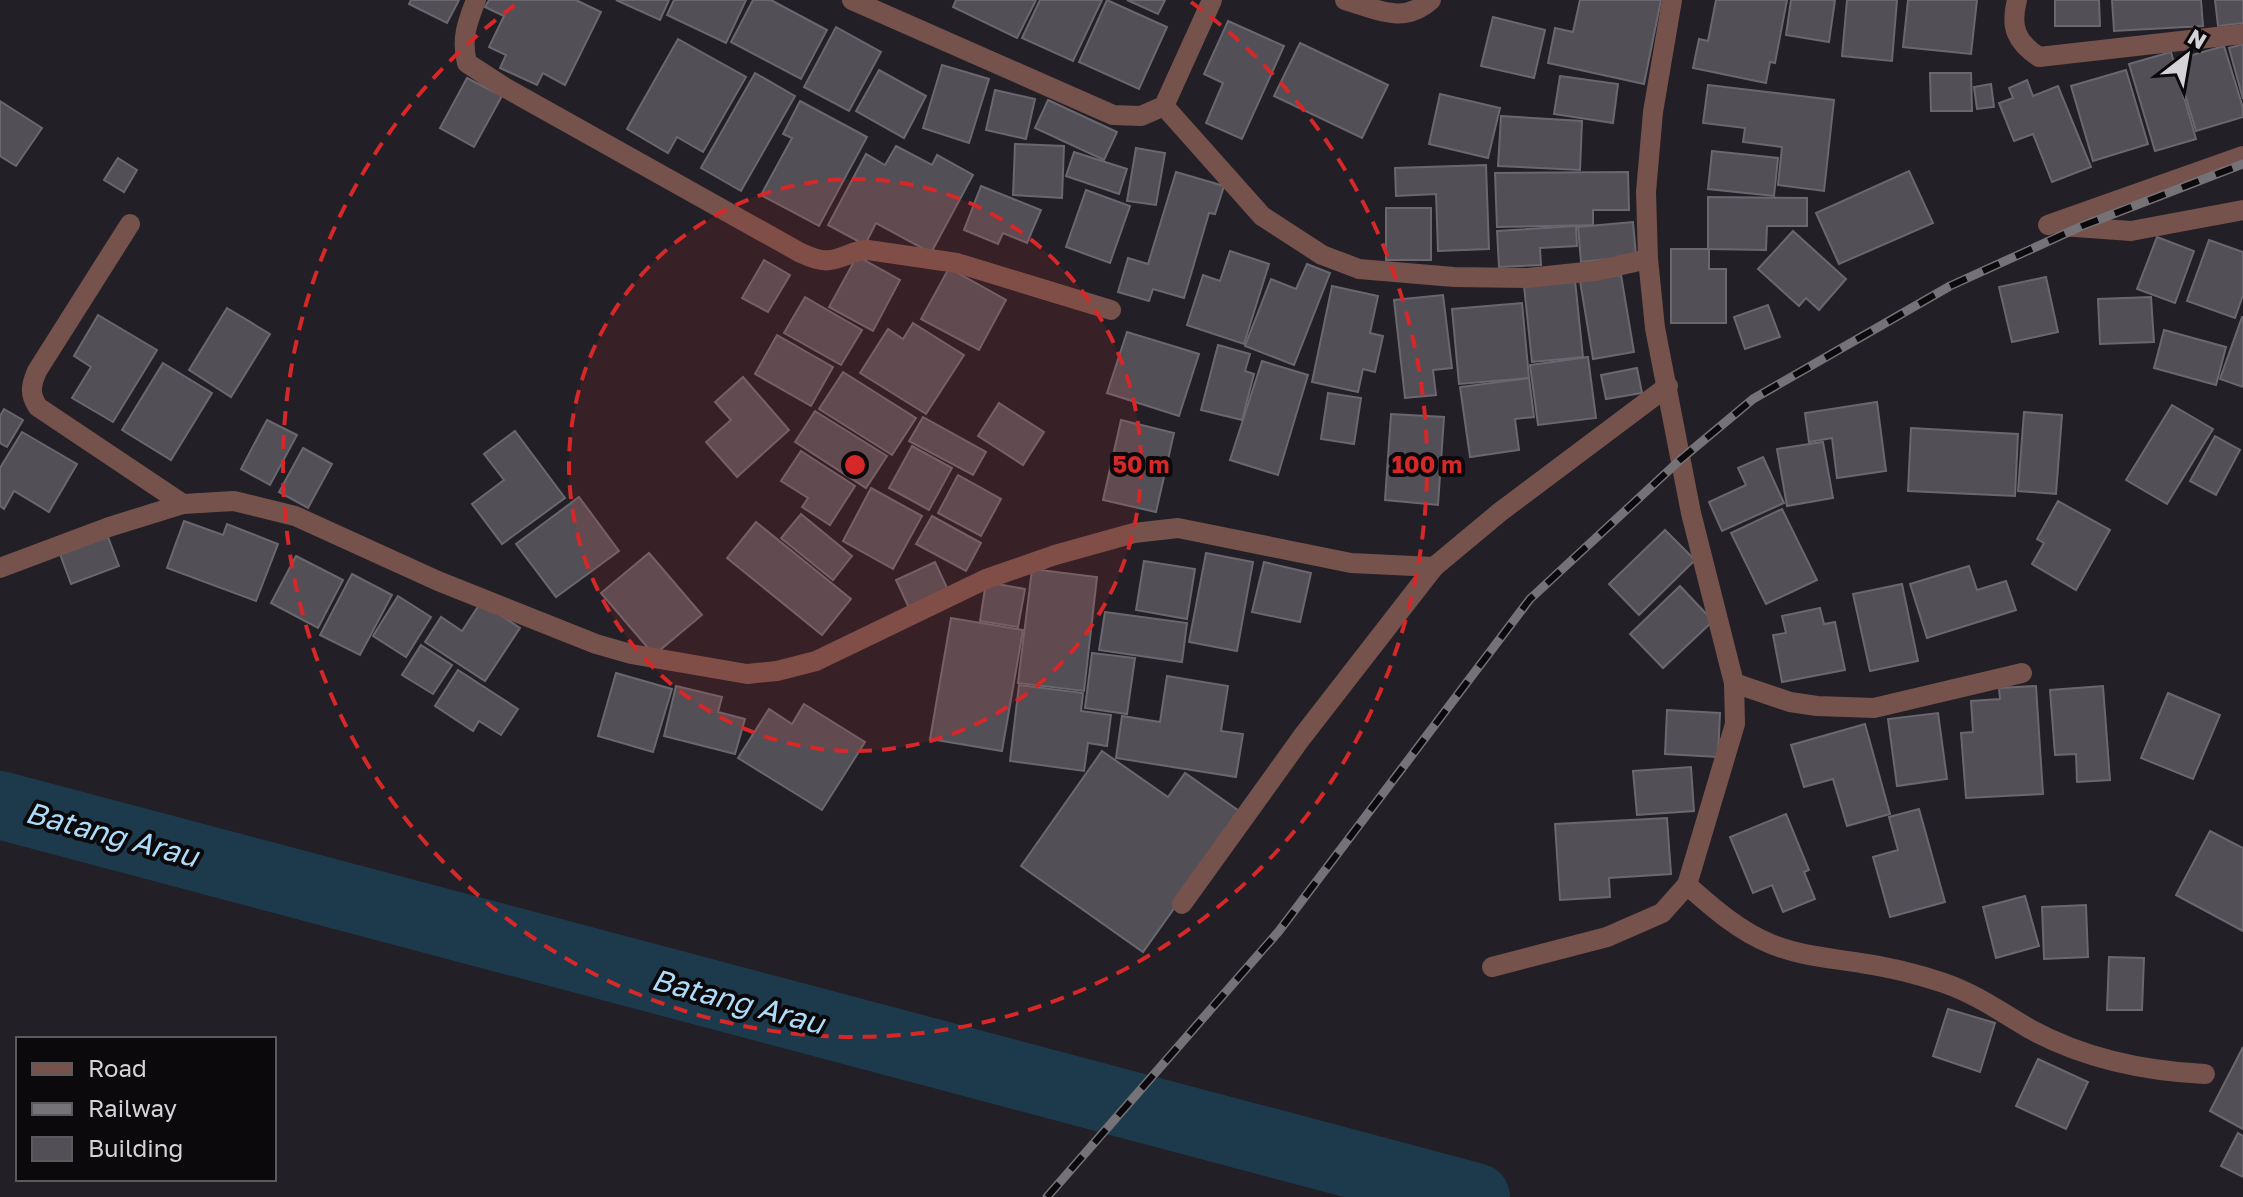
<svg xmlns="http://www.w3.org/2000/svg" width="2243" height="1197" viewBox="0 0 2243 1197" font-family="'Golos Text',sans-serif">
<rect width="100%" height="100%" fill="#221f26"/>
<g fill="none" stroke-linecap="round" stroke-linejoin="round">
<!-- river -->
<polyline stroke="#1c3a4c" stroke-width="68" points="0,805 1476,1197"/>
</g>
<!-- building -->
<g fill="#534f57" stroke="#6a676f" stroke-width="2">
<polygon points="411,0 459,0 447,23 409,4"/>
<polygon points="489,0 576,0 601,12 565,85 543,73 537,85 500,68 506,55 489,47 504,16 485,7"/>
<polygon points="616,0 669,0 660,20"/>
<polygon points="674,0 746,0 726,43 667,15"/>
<polygon points="753,0 771,0 827,30 801,79 731,42"/>
<polygon points="956,0 1036,0 1017,38 953,7"/>
<polygon points="1040,0 1102,0 1073,61 1022,38"/>
<polygon points="1107,0 1167,27 1139,89 1079,62"/>
<polygon points="1127,0 1165,0 1158,14"/>
<polygon points="1580,0 1661,0 1644,84 1548,63 1555,28 1573,32"/>
<polygon points="1716,0 1787,0 1775,63 1770,62 1766,83 1693,68 1699,39 1708,41"/>
<polygon points="1791,0 1835,0 1829,42 1786,35"/>
<polygon points="1847,0 1897,0 1892,61 1842,56"/>
<polygon points="1908,0 1977,0 1971,54 1903,47"/>
<polygon points="2055,0 2099,0 2100,26 2055,26"/>
<polygon points="2112,0 2201,0 2203,26 2114,31"/>
<polygon points="2215,0 2243,0 2243,23 2218,26"/>
<polygon points="1493,17 1545,30 1534,78 1481,66"/>
<polygon points="1228,21 1284,46 1242,139 1206,123 1223,83 1204,74"/>
<polygon points="836,27 881,52 849,111 804,87"/>
<polygon points="678,39 746,77 703,152 677,137 668,153 627,129"/>
<polygon points="1300,43 1388,85 1362,138 1274,96"/>
<polygon points="2243,44 2243,99 2229,48"/>
<polygon points="2224,46 2243,108 2243,117 2196,131 2175,60"/>
<polygon points="2171,52 2196,139 2155,151 2129,64"/>
<polygon points="942,65 989,79 969,143 923,128"/>
<polygon points="879,70 926,96 904,138 856,111"/>
<polygon points="2126,70 2148,144 2093,161 2071,86"/>
<polygon points="755,73 795,96 741,191 701,168"/>
<polygon points="1930,73 1971,73 1972,111 1931,111"/>
<polygon points="1560,76 1618,84 1613,123 1554,114"/>
<polygon points="467,78 502,96 474,147 440,128"/>
<polygon points="2027,80 2033,96 2058,86 2091,167 2052,182 2033,134 2014,141 1999,103 2013,98 2009,88"/>
<polygon points="1991,84 1994,107 1977,109 1974,87"/>
<polygon points="1708,85 1834,100 1824,191 1778,185 1782,147 1743,142 1745,128 1703,123"/>
<polygon points="995,90 1035,99 1026,139 986,130"/>
<polygon points="1440,94 1500,108 1488,158 1429,144"/>
<polygon points="1048,100 1117,132 1104,160 1035,128"/>
<polygon points="0,101 42,128 16,166 0,156"/>
<polygon points="800,101 867,137 819,226 761,195 792,138 783,134"/>
<polygon points="1501,116 1582,121 1580,170 1498,166"/>
<polygon points="1015,144 1064,146 1062,198 1013,195"/>
<polygon points="896,146 932,165 937,155 973,175 931,253 876,223 865,245 828,225 866,154 885,165"/>
<polygon points="1136,148 1165,153 1156,205 1127,201"/>
<polygon points="1712,151 1778,158 1774,196 1708,189"/>
<polygon points="1074,152 1127,169 1119,194 1066,176"/>
<polygon points="118,158 137,170 124,192 104,180"/>
<polygon points="1486,165 1489,249 1438,251 1436,194 1396,196 1395,168"/>
<polygon points="1909,171 1933,223 1839,264 1816,213"/>
<polygon points="1176,172 1224,186 1215,214 1209,213 1184,298 1153,289 1149,301 1118,292 1128,258 1148,264"/>
<polygon points="1628,172 1629,210 1593,210 1593,225 1497,227 1495,173"/>
<polygon points="981,186 1041,210 1027,243 1003,233 998,244 964,230"/>
<polygon points="1086,190 1130,206 1110,263 1066,247"/>
<polygon points="1708,197 1807,198 1807,226 1767,226 1766,250 1708,249"/>
<rect x="1386" y="208" width="45" height="52"/>
<polygon points="1633,222 1636,256 1581,262 1578,227"/>
<polygon points="1576,226 1577,246 1540,248 1541,265 1499,267 1497,231"/>
<polygon points="1793,231 1846,279 1819,310 1806,298 1799,306 1758,269"/>
<polygon points="2157,237 2194,251 2175,303 2137,289"/>
<polygon points="2209,240 2243,252 2243,295 2235,318 2187,301"/>
<polygon points="1671,249 1709,249 1709,269 1726,269 1726,323 1671,323"/>
<polygon points="1230,251 1269,264 1244,344 1187,325 1203,275 1220,281"/>
<polygon points="857,256 900,280 873,331 829,307"/>
<polygon points="764,260 790,275 768,312 742,298"/>
<polygon points="1307,264 1330,273 1294,365 1245,346 1271,279 1296,289"/>
<polygon points="949,268 1006,300 979,350 921,319"/>
<polygon points="1621,275 1634,352 1593,359 1580,281"/>
<polygon points="2046,277 2058,332 2012,342 1999,287"/>
<polygon points="1575,280 1583,357 1532,362 1524,286"/>
<polygon points="1332,286 1378,296 1370,333 1383,336 1375,372 1363,369 1358,392 1312,382"/>
<polygon points="1443,295 1452,368 1433,370 1436,395 1405,398 1394,300"/>
<polygon points="805,297 862,330 841,365 784,333"/>
<polygon points="2151,297 2154,342 2100,344 2098,299"/>
<polygon points="1522,303 1529,378 1459,384 1452,309"/>
<polygon points="1768,305 1780,337 1745,349 1734,317"/>
<polygon points="227,308 270,334 231,397 189,370"/>
<polygon points="98,315 157,350 113,422 72,398 91,367 74,356"/>
<polygon points="2242,317 2243,317 2243,387 2220,379"/>
<polygon points="913,323 964,355 926,414 860,373 888,329 903,339"/>
<polygon points="2164,330 2226,347 2216,385 2154,368"/>
<polygon points="1127,332 1199,354 1179,416 1107,393"/>
<polygon points="777,335 833,367 811,406 755,374"/>
<polygon points="1218,345 1250,354 1245,371 1254,374 1242,420 1201,410"/>
<polygon points="1588,357 1596,418 1538,425 1530,365"/>
<polygon points="1262,361 1308,375 1278,475 1230,460"/>
<polygon points="163,363 212,393 171,460 122,430"/>
<polygon points="1637,368 1642,393 1606,399 1601,375"/>
<polygon points="843,372 916,418 892,455 819,409"/>
<polygon points="743,377 789,430 737,477 706,442 731,420 715,402"/>
<polygon points="1529,378 1534,417 1515,419 1519,450 1470,457 1460,387"/>
<polygon points="1328,393 1361,398 1354,444 1321,439"/>
<polygon points="1877,402 1886,471 1837,478 1832,438 1809,442 1805,413"/>
<polygon points="999,403 1044,432 1023,465 978,436"/>
<polygon points="2172,405 2213,429 2167,504 2126,480"/>
<polygon points="4,409 23,420 7,447 0,443 0,416"/>
<polygon points="815,411 887,456 866,488 795,442"/>
<polygon points="2024,412 2062,415 2056,494 2018,491"/>
<polygon points="1391,414 1444,417 1438,505 1385,500"/>
<polygon points="923,417 986,452 973,475 909,441"/>
<polygon points="267,420 297,435 270,485 241,469"/>
<polygon points="1121,420 1174,433 1156,512 1103,500"/>
<polygon points="1911,428 2018,434 2015,496 1908,491"/>
<polygon points="515,431 565,498 502,544 472,504 504,480 484,454"/>
<polygon points="22,432 77,464 49,512 14,491 4,509 0,506 0,468"/>
<polygon points="2215,436 2240,450 2216,495 2190,481"/>
<polygon points="1823,442 1833,498 1787,506 1777,449"/>
<polygon points="912,446 952,468 929,510 889,488"/>
<polygon points="303,448 332,464 308,508 279,492"/>
<polygon points="801,451 855,486 830,525 802,507 808,498 781,481"/>
<polygon points="1763,457 1784,503 1722,531 1709,502 1746,485 1738,468"/>
<polygon points="958,475 1001,499 981,536 938,513"/>
<polygon points="871,488 922,516 893,569 843,541"/>
<polygon points="579,497 619,551 556,597 516,544"/>
<polygon points="2058,501 2110,530 2076,590 2032,564 2044,543 2037,539"/>
<polygon points="1782,509 1817,580 1766,604 1731,533"/>
<polygon points="801,514 852,556 833,580 781,538"/>
<polygon points="932,516 981,543 966,571 916,544"/>
<polygon points="184,521 223,535 227,524 278,544 256,601 167,568"/>
<polygon points="756,522 851,599 822,635 727,558"/>
<polygon points="1665,530 1695,560 1639,615 1609,584"/>
<polygon points="108,537 119,566 71,584 60,554"/>
<polygon points="649,553 702,615 654,655 601,593"/>
<polygon points="1206,553 1253,562 1237,651 1189,642"/>
<polygon points="296,556 343,580 318,628 271,603"/>
<polygon points="1144,561 1195,569 1187,619 1136,610"/>
<polygon points="935,562 948,590 909,608 896,580"/>
<polygon points="1264,562 1311,573 1300,622 1252,612"/>
<polygon points="1969,566 1977,590 2006,581 2016,610 1927,638 1910,584"/>
<polygon points="1032,569 1097,577 1084,691 1018,683"/>
<polygon points="352,574 392,595 360,655 320,635"/>
<polygon points="986,582 1025,589 1018,627 980,621"/>
<polygon points="1902,584 1918,661 1870,671 1853,594"/>
<polygon points="1680,586 1713,621 1663,668 1630,634"/>
<polygon points="398,596 431,617 406,657 373,636"/>
<polygon points="481,602 520,628 485,681 425,642 441,617 462,631"/>
<polygon points="1820,608 1824,624 1835,622 1845,670 1782,682 1773,635 1786,633 1782,616"/>
<polygon points="1105,612 1187,623 1182,662 1099,650"/>
<polygon points="951,618 1023,630 1002,751 930,739"/>
<polygon points="421,645 452,665 433,694 402,675"/>
<polygon points="1092,653 1135,658 1127,714 1085,708"/>
<polygon points="458,670 518,709 501,735 479,721 473,731 435,706"/>
<polygon points="616,673 672,689 653,752 598,736"/>
<polygon points="1167,676 1228,686 1221,731 1243,734 1236,777 1116,758 1122,716 1160,722"/>
<polygon points="1019,685 1083,693 1081,711 1111,715 1107,746 1088,743 1084,771 1010,761"/>
<polygon points="676,686 722,697 718,712 745,719 735,754 664,736"/>
<polygon points="2036,686 2043,794 1966,798 1961,733 1973,732 1971,701 2000,699 1999,688"/>
<polygon points="2103,686 2110,780 2077,782 2076,754 2055,755 2050,690"/>
<polygon points="2168,693 2220,715 2193,779 2141,758"/>
<polygon points="804,704 865,742 822,810 738,758 769,709 792,724"/>
<polygon points="1667,710 1720,713 1718,757 1665,754"/>
<polygon points="1938,713 1947,779 1897,786 1888,719"/>
<polygon points="1865,724 1890,814 1847,826 1833,779 1804,787 1791,745"/>
<polygon points="1102,751 1168,797 1185,773 1242,813 1143,952 1021,866"/>
<polygon points="1691,767 1694,811 1637,815 1633,771"/>
<polygon points="1919,809 1945,902 1890,917 1873,857 1898,850 1889,817"/>
<polygon points="1786,814 1809,870 1804,872 1815,899 1783,912 1772,885 1753,893 1730,837"/>
<polygon points="1667,818 1671,874 1609,878 1610,897 1560,900 1555,824"/>
<polygon points="2210,831 2243,848 2243,931 2176,895"/>
<polygon points="2025,896 2039,946 1996,958 1983,907"/>
<polygon points="2086,905 2088,957 2044,959 2042,907"/>
<polygon points="2109,957 2144,958 2142,1010 2107,1010"/>
<polygon points="1948,1009 1995,1023 1980,1072 1933,1056"/>
<polygon points="2243,1047 2243,1129 2210,1111"/>
<polygon points="2038,1059 2088,1082 2066,1129 2016,1106"/>
<polygon points="2238,1133 2243,1136 2243,1177 2221,1166"/>
</g>
<g fill="none" stroke-linecap="round" stroke-linejoin="round">
<!-- minor -->
<g stroke="#75524c" stroke-width="20">
<path d="M 476,0 C 467,23 461,39 467,63 L 504,87 L 799,252 C 808,256 820,262 830,260 C 844,259 854,249 868,250 L 957,263 L 1111,310"/>
<polyline points="852,0 1113,115 1141,116 1164,106 1212,0"/>
<path d="M 1345,0 C 1377,9 1403,25 1431,0"/>
<path d="M 2017,0 C 2010,27 2016,42 2039,57 L 2243,34"/>
<polyline points="1164,106 1262,216 1322,255 1359,269 1454,277 1528,278 1595,271 1648,259"/>
<path d="M 130,224 L 37,371 C 31,385 29,394 38,407 L 183,504"/>
<polyline points="2048,225 2243,156"/>
<polyline points="2061,226 2131,231 2243,210"/>
<polyline points="0,568 109,527 183,504 234,501 295,516 438,581 596,644 631,654 747,674 777,671 816,661 986,579 1055,555 1134,533 1178,528 1351,563 1434,567 1500,512 1668,386"/>
<polyline points="1734,683 1790,702 1817,706 1874,708 2022,673"/>
<path d="M 1687,885 C 1713,908 1739,931 1771,944 C 1800,956 1831,958 1861,963 C 1889,967 1917,974 1944,983 C 1976,994 2001,1012 2030,1029 C 2083,1058 2145,1071 2205,1074"/>
<polyline points="1182,904 1302,737 1434,567"/>
<polyline points="1492,967 1607,937 1662,913 1687,885 1735,724 1734,683 1691,513 1655,328 1648,259 1646,192 1653,112 1672,0"/>
</g>
<!-- rail casing -->
<g stroke="#757378" stroke-width="9">
<polyline id="rail" points="1047,1197 1279,931 1530,599 1680,460 1753,399 1950,286 2082,226 2243,164"/>
</g>
<!-- rail -->
<use href="#rail" stroke="#0b090c" stroke-width="6" stroke-dasharray="18" stroke-linecap="butt"/>
</g>
<!-- distance rings -->
<circle cx="855" cy="465" r="286" fill="#d62828" fill-opacity=".12"/>
<g fill="none" stroke="#d62828" stroke-width="4" stroke-dasharray="14 10">
<circle cx="855" cy="465" r="286"/>
<path d="M1191 2A572 572 0 1 1 519 2"/>
</g>
<g text-anchor="middle" dominant-baseline="central" stroke-width="8" stroke-linejoin="round" paint-order="stroke">
<!-- water labels -->
<g font-size="30" font-style="italic" fill="#aedbf8" stroke="#0b090c">
<text transform="translate(112 834) rotate(15)">Batang Arau</text>
<text transform="translate(738 1001) rotate(15)">Batang Arau</text>
</g>
</g>
<circle cx="855" cy="465" r="12" fill="#d62828" stroke="#0b090c" stroke-width="4"/>
<g font-size="24" text-anchor="middle" font-weight="bold" fill="#d62828" stroke="#0b090c" stroke-width="8" stroke-linejoin="round" paint-order="stroke">
<text x="1141" y="473">50 m</text>
<text x="1427" y="473">100 m</text>
</g>
<!-- legend -->
<rect x="16" y="1037" width="260" height="144" fill="#0b090c" stroke="#5c5a5d" stroke-width="2"/>
<rect x="32" y="1063" width="40" height="12" fill="#75524c" stroke="#5c5a5d" stroke-width="2"/>
<text x="88" y="1077" font-size="24" fill="#d5d3d7">Road</text>
<rect x="32" y="1103" width="40" height="12" fill="#757378" stroke="#5c5a5d" stroke-width="2"/>
<text x="88" y="1117" font-size="24" fill="#d5d3d7">Railway</text>
<rect x="32" y="1137" width="40" height="24" fill="#534f57" stroke="#5c5a5d" stroke-width="2"/>
<text x="88" y="1157" font-size="24" fill="#d5d3d7">Building</text>
<!-- north arrow -->
<g transform="translate(2187 56) rotate(31)" stroke="#0b090c" stroke-width="6" paint-order="stroke">
<path d="M0-6L14 30L0 20L-14 30Z" fill="#d5d3d7"/>
<text y="-12" font-size="22" font-weight="bold" text-anchor="middle" fill="#d5d3d7">N</text>
</g>
</svg>
